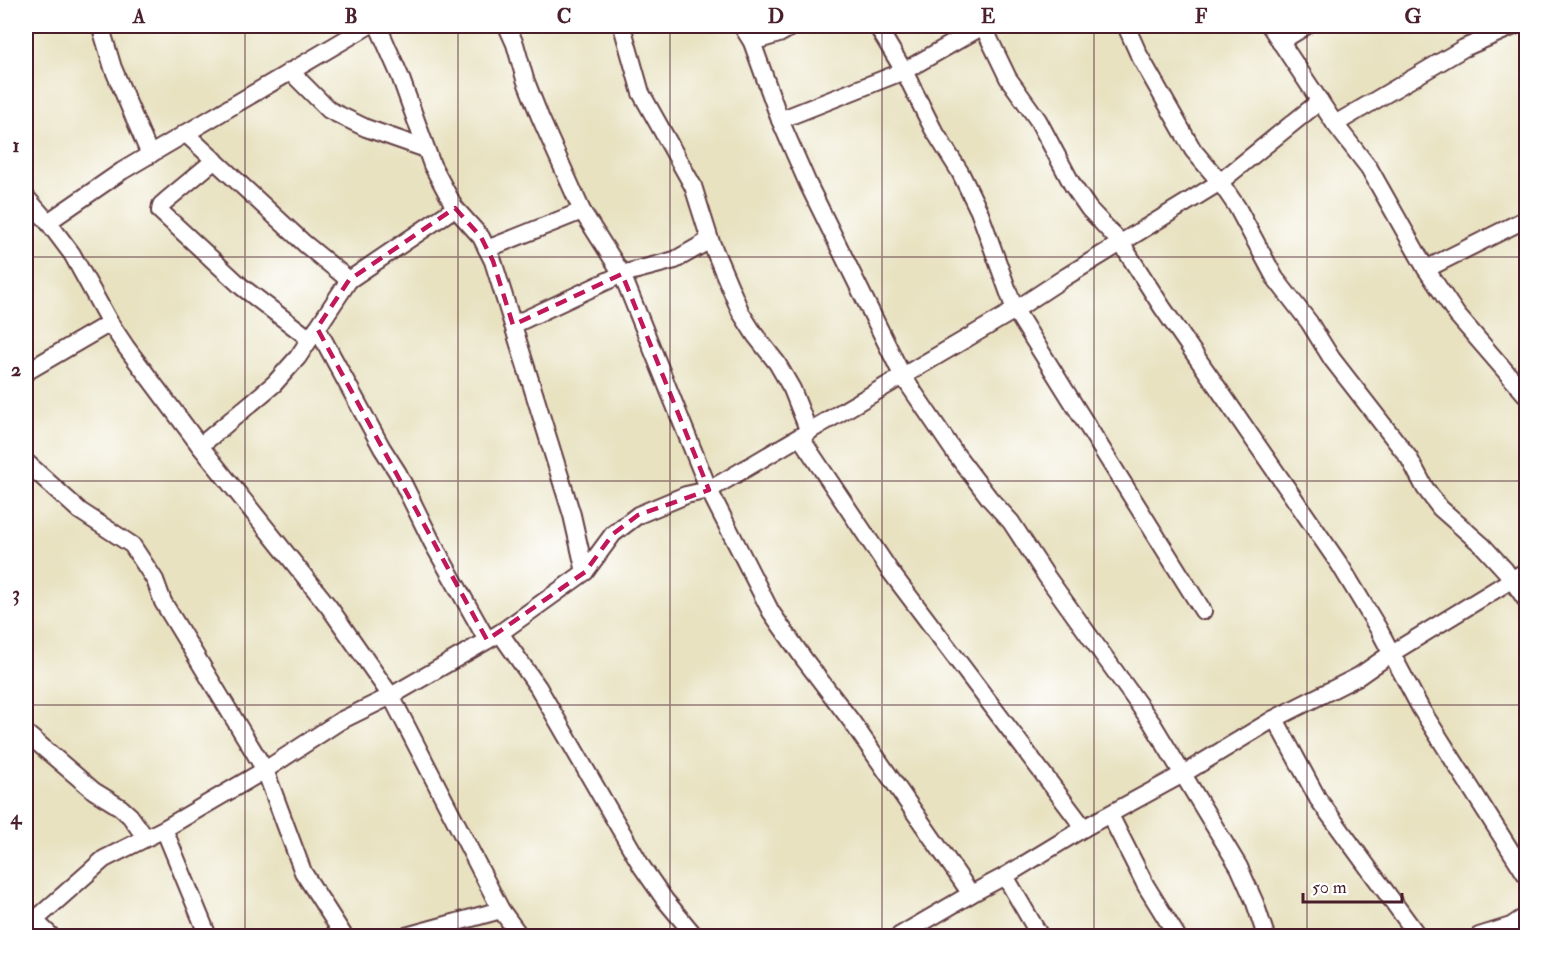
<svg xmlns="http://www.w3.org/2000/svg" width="1552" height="962" viewBox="0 0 1552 962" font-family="'IM FELL Double Pica',serif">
<rect width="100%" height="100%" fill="#fff"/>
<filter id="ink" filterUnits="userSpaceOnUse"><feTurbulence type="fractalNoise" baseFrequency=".0167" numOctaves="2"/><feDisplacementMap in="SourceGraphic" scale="12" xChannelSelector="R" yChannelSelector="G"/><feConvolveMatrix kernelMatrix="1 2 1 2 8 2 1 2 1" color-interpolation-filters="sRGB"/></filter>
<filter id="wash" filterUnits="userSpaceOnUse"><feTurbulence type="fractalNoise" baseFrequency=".008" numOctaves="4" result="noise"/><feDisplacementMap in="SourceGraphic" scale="24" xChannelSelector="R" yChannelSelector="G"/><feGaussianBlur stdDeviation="1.35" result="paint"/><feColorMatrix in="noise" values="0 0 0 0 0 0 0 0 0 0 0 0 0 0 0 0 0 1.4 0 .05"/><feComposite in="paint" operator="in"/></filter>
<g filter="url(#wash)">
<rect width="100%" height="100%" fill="#e8e2c1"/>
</g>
<g filter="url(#ink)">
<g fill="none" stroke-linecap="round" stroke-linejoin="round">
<!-- minor casing -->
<g stroke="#623c42" stroke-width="20">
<g id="minor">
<polyline points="102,26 101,28 113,68 150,155"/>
<polyline points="378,26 400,76 432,165 455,208 481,237 493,261 572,515 585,572"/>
<polyline points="507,26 515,44 525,79 540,117 582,211 622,274 709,490 771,612 804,659 852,722 971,894"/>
<polyline points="622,26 641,93 693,186 710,240 741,313 755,335 777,363 792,389 809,432"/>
<polyline points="742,26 752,42 780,120 808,184 902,375 955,453 990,499 1011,522 1047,577 1152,723 1239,867 1255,903 1266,936"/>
<polyline points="877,26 904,71 933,129 960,172 979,211 1015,310 1203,611"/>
<polyline points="983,26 1008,78 1038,120 1073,186 1089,209 1121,243 1162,307 1340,565 1378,628 1421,709 1526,875"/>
<polyline points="1126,26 1139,55 1193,150 1220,182 1237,207 1275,278 1309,322 1332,359 1409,458 1425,488 1440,508 1483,546 1505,570 1526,600"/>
<polyline points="1270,26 1335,124 1369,168 1426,269 1457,315 1526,395"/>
<polyline points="752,42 779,34 793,26"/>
<polyline points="1280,42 1306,26"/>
<polyline points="290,71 329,110 366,128 426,149"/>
<polyline points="780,120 904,71 983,26"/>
<polyline points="1335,124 1464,48 1514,26"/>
<polyline points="185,133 305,244 349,280 298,357 274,384 200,446"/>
<polyline points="215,160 168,199 161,205 160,211 242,287 310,339"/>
<polyline points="26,197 48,222 72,254 110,323 126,347 200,446 329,607 391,696 501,910 520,936"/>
<polyline points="48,222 122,171 368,26"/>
<polyline points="487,249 582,211"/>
<polyline points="1426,269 1526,219"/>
<polyline points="349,280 455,208"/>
<polyline points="513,325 622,274 675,260 710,240"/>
<polyline points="317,328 382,448 398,473 432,542 487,640"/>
<polyline points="26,372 110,323"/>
<polyline points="800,437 890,571 1084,828"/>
<polyline points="26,462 80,511 132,545 155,580 163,602 265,770 303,872 344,936"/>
<polyline points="500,633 538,687 642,867 665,900 695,936"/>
<polyline points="1275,719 1318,799 1418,936"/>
<polyline points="26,733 94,791 120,807 130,816 145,837"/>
<polyline points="1110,815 1146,886 1177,936"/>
<polyline points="164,829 208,936"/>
<polyline points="1005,876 1040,936"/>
<polyline points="26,912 51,936"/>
<polyline points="26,928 104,859 164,829 265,770 340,721 391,696 500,633 585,572 613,534 638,515 686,495 709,490 1015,310 1067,276 1220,182 1320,101"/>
<polyline points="406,936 501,910"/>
<polyline points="899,936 971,894 1005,876 1084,828 1183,774 1272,720 1359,676 1392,653 1526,571"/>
<polyline points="1479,936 1511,926 1526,916"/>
</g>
</g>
<!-- minor -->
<use href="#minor" stroke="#fff" stroke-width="16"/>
</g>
</g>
<!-- marked area -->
<path fill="none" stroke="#c2185b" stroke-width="4.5" stroke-dasharray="12 8" stroke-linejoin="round" d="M 455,208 L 481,237 L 493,261 L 513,325 L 622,274 L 709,490 L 638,515 L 613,534 L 585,572 L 487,640 L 317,328 L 349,280 Z"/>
<!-- grid -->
<path fill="none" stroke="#4a1f2b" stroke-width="1.5" stroke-opacity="0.55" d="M 245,26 L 245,936M 458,26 L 458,936M 670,26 L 670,936M 882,26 L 882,936M 1094,26 L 1094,936M 1307,26 L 1307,936M 26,257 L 1526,257M 26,481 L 1526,481M 26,705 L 1526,705"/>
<!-- margin -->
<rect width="1552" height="962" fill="none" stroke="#fff" stroke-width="66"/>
<!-- scale -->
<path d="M1303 893v9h99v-9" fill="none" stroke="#4a1f2b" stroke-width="3"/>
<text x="1312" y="893" font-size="18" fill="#4a1f2b" stroke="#ffffff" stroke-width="4.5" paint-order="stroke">50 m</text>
<rect x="33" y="33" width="1486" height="896" fill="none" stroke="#4a1f2b" stroke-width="2"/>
<g font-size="20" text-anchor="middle" font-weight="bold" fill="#4a1f2b">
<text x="139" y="23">A</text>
<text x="351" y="23">B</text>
<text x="564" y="23">C</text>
<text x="776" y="23">D</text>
<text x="988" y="23">E</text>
<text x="1201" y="23">F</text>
<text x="1413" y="23">G</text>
<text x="16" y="152">1</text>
<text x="16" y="376">2</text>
<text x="16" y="600">3</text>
<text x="16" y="824">4</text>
</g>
</svg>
